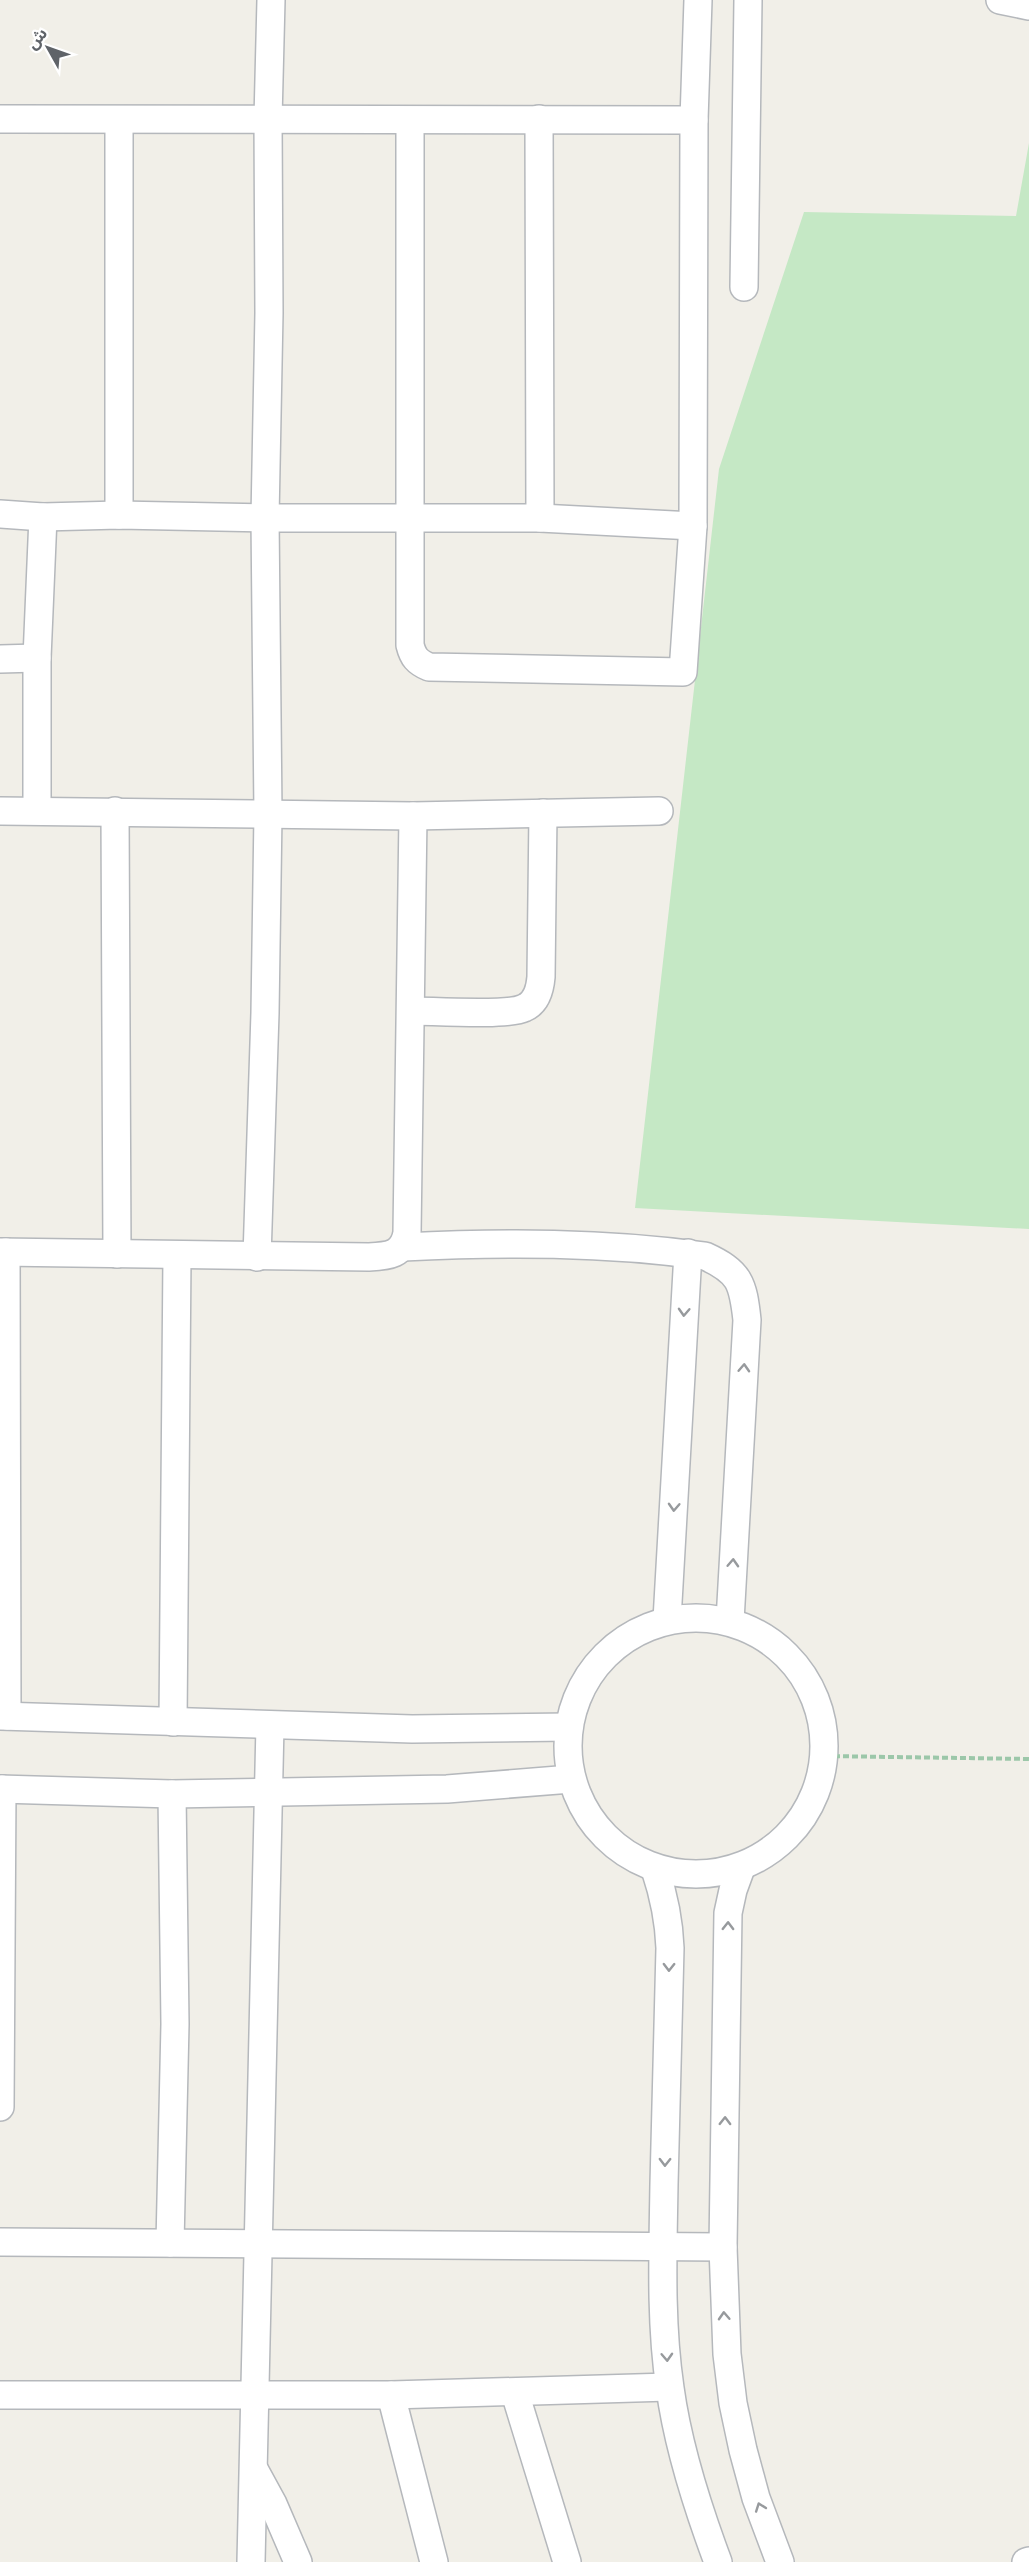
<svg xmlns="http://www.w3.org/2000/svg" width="1029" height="2562" viewBox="0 0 1029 2562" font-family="'Fira Sans Condensed','Noto Sans Arabic',sans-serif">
<rect width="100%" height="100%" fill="#f1efe8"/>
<!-- green -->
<polygon fill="#c5e8c5" points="1029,143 1029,1229 635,1208 719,469 804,212 1016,216"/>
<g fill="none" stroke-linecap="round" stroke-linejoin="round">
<!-- minor casing -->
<g stroke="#b5b8bc" stroke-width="30">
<g id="minor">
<polyline points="1000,0 1029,6"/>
<polyline points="0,119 694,120"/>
<polyline points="539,119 540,518"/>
<path d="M 410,121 L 410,645 C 413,657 417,662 429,667 L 683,672 L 693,526 L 694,120 L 698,0"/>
<polyline points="744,287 748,0"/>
<polyline points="0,514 43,517 119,515 265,518 540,518 693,526"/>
<polyline points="119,515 119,121"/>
<polyline points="0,659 37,658"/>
<polyline points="37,810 37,658 43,517"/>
<polyline points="0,811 413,816 659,811"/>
<polyline points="115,811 117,1254"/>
<path d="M 411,1011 C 433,1011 508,1016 524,1008 C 536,1003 540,989 541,977 L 543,813"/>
<path d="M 403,1247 C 504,1242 604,1242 705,1256 C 740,1272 743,1283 747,1320 L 730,1621"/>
<path d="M 0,1252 L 369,1257 C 389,1256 403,1255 407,1233 L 413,816"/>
<polyline points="6,1252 7,1716"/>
<polyline points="257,1257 265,1013 268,814 265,518 269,313 268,119 271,0"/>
<circle cx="696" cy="1746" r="128"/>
<polyline points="667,1620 688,1253"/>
<polyline points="0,1716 412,1729 569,1727"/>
<polyline points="173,1722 177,1256"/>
<polyline points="0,1789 172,1794 447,1789 571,1779"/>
<polyline points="741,1868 733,1890 728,1913 723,2247 727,2354 733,2403 743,2450 756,2498 780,2562"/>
<path d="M 655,1869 C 664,1896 669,1920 670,1948 C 668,2027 666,2105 664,2184 C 663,2251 660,2321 670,2388 C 678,2447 697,2506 718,2562"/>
<polyline points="0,2107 2,1789"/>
<polyline points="0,2242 723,2247"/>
<polyline points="170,2243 175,2024 172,1794"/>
<polyline points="515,2393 567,2562"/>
<polyline points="0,2395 391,2395 669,2387"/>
<polyline points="391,2395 434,2562"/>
<polyline points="255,2471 273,2504 298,2562"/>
<polyline points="251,2562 270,1725"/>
<polyline points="1026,2562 1029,2561"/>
</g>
</g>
<!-- path -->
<polyline stroke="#9cc7a9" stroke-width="4" stroke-dasharray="6 3" stroke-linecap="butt" points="825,1756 1029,1759"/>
<!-- minor -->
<use href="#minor" stroke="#fff" stroke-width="27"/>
</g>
<!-- one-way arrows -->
<defs><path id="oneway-chevron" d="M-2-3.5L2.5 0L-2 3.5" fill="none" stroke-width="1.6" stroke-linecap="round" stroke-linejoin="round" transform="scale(1.5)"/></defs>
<g stroke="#979a9d">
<use href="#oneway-chevron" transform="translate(684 1312) rotate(93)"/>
<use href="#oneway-chevron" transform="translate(744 1368) rotate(-87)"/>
<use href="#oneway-chevron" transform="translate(674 1507) rotate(93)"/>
<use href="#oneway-chevron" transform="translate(733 1563) rotate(-87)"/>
<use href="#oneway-chevron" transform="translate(728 1926) rotate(-89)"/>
<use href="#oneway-chevron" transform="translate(669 1967) rotate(91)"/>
<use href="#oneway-chevron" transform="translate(725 2121) rotate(-89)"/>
<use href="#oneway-chevron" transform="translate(665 2162) rotate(91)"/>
<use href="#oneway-chevron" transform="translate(724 2316) rotate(-93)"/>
<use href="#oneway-chevron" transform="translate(667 2357) rotate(87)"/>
<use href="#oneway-chevron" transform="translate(760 2507) rotate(-110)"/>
</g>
<!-- north arrow -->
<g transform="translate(48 48) rotate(310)" stroke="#ffffff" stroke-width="4.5" paint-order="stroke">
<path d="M0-4.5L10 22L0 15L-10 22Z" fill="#5f6368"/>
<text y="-9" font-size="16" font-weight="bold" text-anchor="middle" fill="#5f6368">ش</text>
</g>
</svg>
